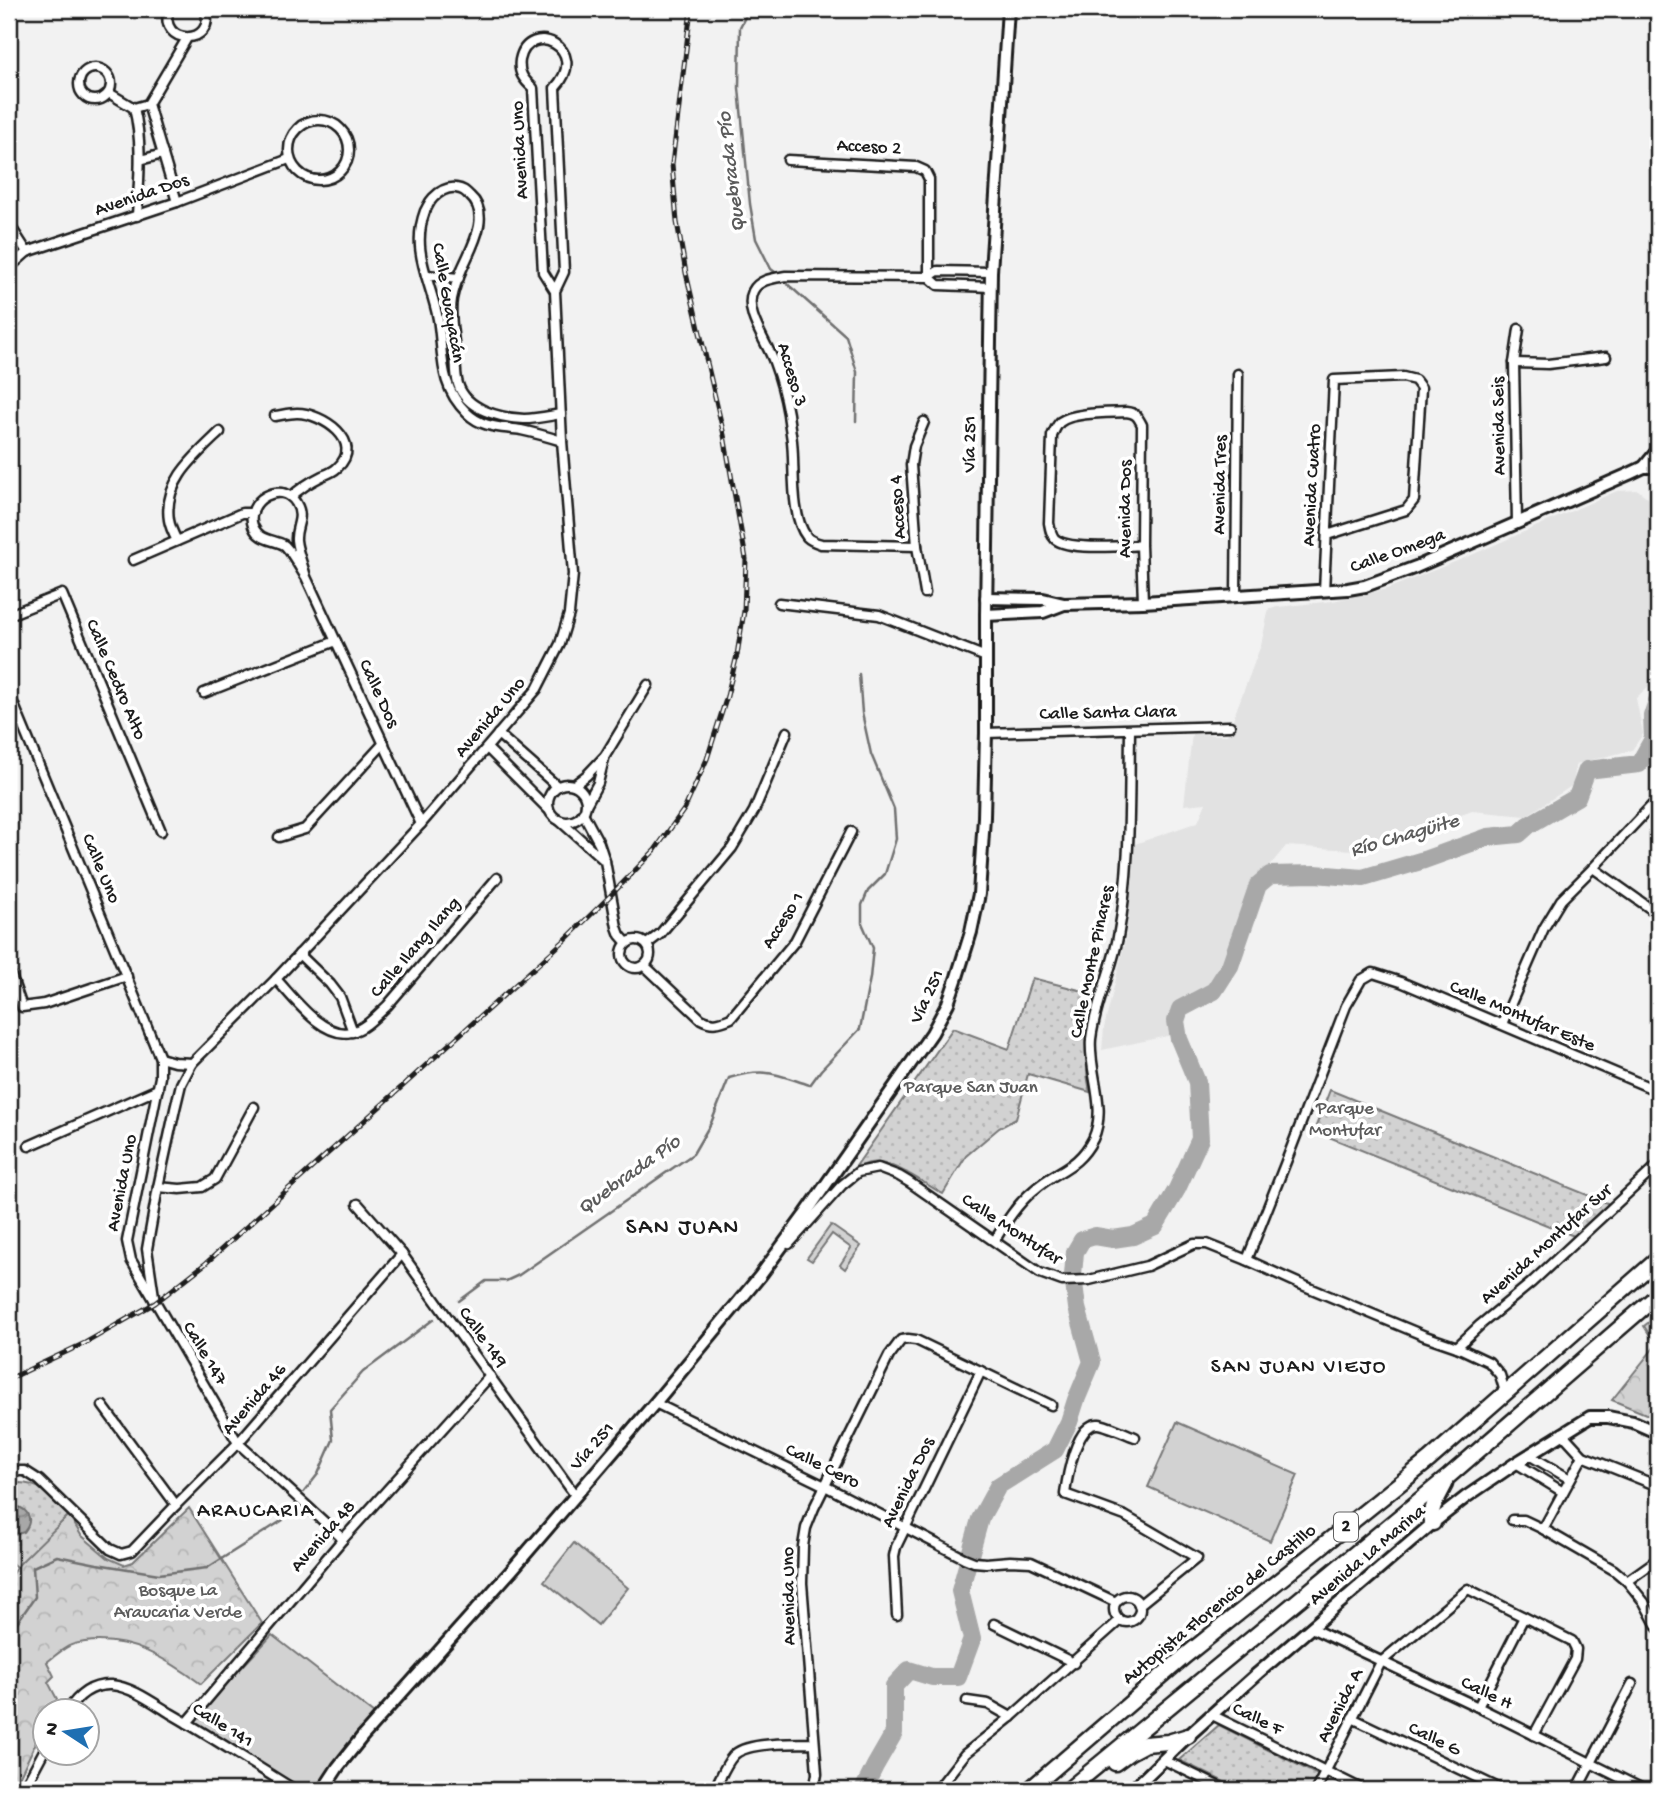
<svg xmlns="http://www.w3.org/2000/svg" width="1667" height="1799" viewBox="0 0 1667 1799" font-family="'Gochi Hand',sans-serif">
<defs>
<pattern id="forest-crowns" width="20" height="18" patternUnits="userSpaceOnUse" patternTransform="scale(1.75)"><rect width="20" height="18" fill="#d2d2d2"/><path d="M2 6a3 3 0 1 1 6 0M12 15a3 3 0 1 1 6 0" fill="none" stroke="#b4b4b4"/></pattern>
<pattern id="park-dots" width="8" height="8" patternUnits="userSpaceOnUse" patternTransform="scale(1.75)"><rect width="8" height="8" fill="#d2d2d2"/><path d="M2 2h.1M6 6h.1" fill="none" stroke="#b4b4b4" stroke-width="1.8" stroke-linecap="round"/></pattern>
<pattern id="water-waves" width="16" height="10" patternUnits="userSpaceOnUse" patternTransform="scale(1.75)"><rect width="16" height="10" fill="#a8a8a8"/><path d="M0 5q4-4 8 0t8 0" fill="none" stroke="#888"/></pattern>
</defs>
<rect width="100%" height="100%" fill="#f2f2f2"/>
<filter id="ink" filterUnits="userSpaceOnUse"><feTurbulence type="fractalNoise" baseFrequency=".0143" numOctaves="2"/><feDisplacementMap in="SourceGraphic" scale="14" xChannelSelector="R" yChannelSelector="G"/><feConvolveMatrix kernelMatrix="1 2 1 2 8 2 1 2 1" color-interpolation-filters="sRGB"/></filter>
<g filter="url(#ink)">
<!-- built -->
<polygon fill="#e2e2e2" points="1638,490 1658,506 1658,677 1636,698 1643,734 1632,750 1576,764 1573,785 1526,816 1472,811 1372,848 1354,850 1286,846 1248,892 1227,955 1210,986 1177,1007 1171,1021 1172,1035 1102,1050 1104,1028 1126,937 1135,844 1198,822 1206,803 1184,805 1192,734 1227,735 1261,645 1269,608 1333,601 1387,589 1467,557 1617,491"/>
<!-- forest -->
<g fill="url(#forest-crowns)" stroke="#777" stroke-width="2">
<polygon points="1658,1315 1658,1419 1612,1400 1656,1345 1644,1326"/>
<path d="M 189,1508 L 262,1623 L 201,1684 C 168,1659 129,1636 85,1642 C 80,1643 74,1643 69,1646 C 61,1650 54,1657 47,1662 L 54,1676 L 48,1682 L 57,1699 L 51,1711 L 46,1712 L 45,1724 L 13,1790 L 9,1790 L 9,1602 C 11,1595 7,1588 9,1581 C 12,1565 56,1528 69,1515 L 81,1535 L 108,1558 L 124,1565 L 133,1562 Z"/>
</g>
<!-- park -->
<g fill="url(#park-dots)" stroke="#777" stroke-width="2">
<path d="M 1032,978 L 1099,995 C 1089,1029 1082,1056 1090,1092 L 1028,1074 L 1016,1119 L 999,1128 L 966,1156 L 943,1194 C 925,1184 890,1158 870,1163 C 865,1164 859,1167 854,1169 L 953,1028 L 1009,1049 Z"/>
<polygon points="1330,1090 1612,1205 1574,1236 1314,1131"/>
<path d="M 17,1483 C 42,1482 53,1499 69,1515 L 16,1567 L 9,1561 L 9,1487 Z"/>
<polygon points="1219,1725 1318,1775 1310,1790 1241,1790 1179,1760"/>
</g>
<!-- garden -->
<g fill="#d2d2d2" stroke="#777" stroke-width="2">
<polygon points="831,1225 861,1246 845,1269 840,1265 851,1248 832,1234 812,1261 807,1258"/>
<polygon points="1177,1422 1298,1475 1270,1541 1148,1487"/>
<polygon points="574,1543 628,1588 598,1625 544,1581"/>
<polygon points="272,1635 374,1714 315,1790 296,1790 192,1721"/>
</g>
<!-- water -->
<path fill="url(#water-waves)" stroke="#707070" stroke-width="2" d="M 16,1506 C 30,1510 33,1521 24,1532 L 15,1535 L 9,1533 L 9,1508 Z"/>
<g fill="none" stroke-linecap="round" stroke-linejoin="round">
<!-- stream -->
<g stroke="#707070" stroke-width="2.5">
<polyline points="749,9 740,27 739,88 750,204 756,239 771,269 779,275"/>
<polyline points="783,280 846,336 857,372 856,421"/>
<path d="M 459,1301 L 486,1281 L 506,1281 L 519,1275 L 693,1154 L 711,1123 L 729,1078 C 766,1067 775,1074 810,1085 L 821,1070 L 860,1029 L 870,978 L 873,948 L 862,923 L 862,905 L 868,891 L 885,874 L 896,839 L 894,809 L 871,754 L 862,713 L 859,674"/>
<polyline points="304,1492 318,1474 333,1440 330,1409 363,1372 434,1319"/>
<polyline points="9,1634 35,1597 33,1567 57,1556 97,1564 159,1574 207,1568 283,1520 293,1507"/>
</g>
<!-- river -->
<polyline stroke="#a8a8a8" stroke-width="18" points="863,1790 875,1766 894,1733 894,1686 909,1670 932,1677 958,1677 972,1639 960,1591 980,1519 998,1486 1055,1450 1069,1422 1076,1400 1092,1362 1077,1308 1073,1275 1075,1252 1082,1240 1095,1236 1113,1239 1133,1236 1155,1226 1177,1189 1200,1139 1197,1082 1179,1039 1176,1021 1180,1009 1214,991 1230,966 1258,885 1270,875 1315,874 1363,878 1424,860 1488,837 1519,834 1529,825 1577,797 1587,770 1639,764 1653,739 1652,716 1658,698"/>
<!-- street casing -->
<g stroke="#1c1c1c" stroke-width="13">
<g id="street">
<path d="M 169,9 C 157,47 218,46 205,9"/>
<circle cx="95" cy="84" r="16"/>
<polyline points="109,93 134,108 148,104 187,38"/>
<polyline points="148,104 177,202"/>
<path d="M 134,108 C 143,143 139,180 137,216"/>
<circle cx="319" cy="150" r="30"/>
<polyline points="140,160 163,154"/>
<polyline points="788,160 916,167 925,171 929,179 929,277"/>
<polyline points="9,224 27,252"/>
<polyline points="9,268 27,252 177,202 289,159"/>
<polyline points="426,275 459,278"/>
<polyline points="929,277 938,285 991,287"/>
<polyline points="929,277 938,271 991,272"/>
<polyline points="1514,363 1548,364 1606,357"/>
<path d="M 561,414 C 549,416 536,419 524,419 C 500,418 466,410 458,384 C 455,374 456,362 455,352 C 454,335 449,317 452,299 C 454,289 458,278 462,269 C 471,248 492,215 470,196 C 465,191 463,189 456,188 C 447,187 440,191 433,198 C 429,202 428,206 425,211 C 410,251 431,281 438,319 C 444,355 438,385 467,413 C 482,428 501,427 521,430 C 535,433 549,437 562,441"/>
<path d="M 275,416 C 282,415 290,413 297,413 C 322,413 366,442 337,468 C 333,472 327,474 322,476 C 310,482 300,488 291,497"/>
<polyline points="924,422 914,446 911,465 917,546 925,593"/>
<polyline points="1517,522 1514,363 1519,329"/>
<path d="M 177,541 C 174,535 170,527 169,520 C 163,482 195,456 220,432"/>
<path d="M 1141,545 C 1123,546 1069,551 1055,539 C 1051,535 1050,529 1049,523 L 1052,436 C 1054,431 1056,426 1060,422 C 1073,412 1110,413 1126,412 C 1136,413 1138,417 1142,425 L 1141,545 L 1143,602"/>
<path d="M 917,546 L 821,544 C 815,542 811,541 807,537 C 790,516 795,468 792,441 C 791,432 789,423 788,414 C 785,397 780,378 774,362 C 767,342 743,312 753,291 C 759,279 775,278 786,276 L 929,277"/>
<polyline points="133,560 242,513 253,513"/>
<path d="M 306,577 C 303,565 297,551 296,540 C 295,526 305,518 296,503 C 282,479 244,501 253,526 C 259,541 273,539 284,545 C 290,549 301,570 306,577 L 421,824"/>
<polyline points="1324,591 1334,380 1403,377 1415,380 1421,388 1414,500 1406,510 1327,535"/>
<polyline points="1236,596 1238,374"/>
<polyline points="779,603 879,615 986,657"/>
<polyline points="9,615 62,594 161,831"/>
<polyline points="9,693 160,1058 160,1077 127,1241 131,1260 238,1443 343,1539"/>
<polyline points="204,693 336,641"/>
<polyline points="986,733 1230,726"/>
<polyline points="498,734 557,786"/>
<polyline points="487,748 548,809"/>
<circle cx="567" cy="803" r="19"/>
<polyline points="574,785 587,775 605,756 648,685"/>
<polyline points="586,805 598,783 604,759"/>
<polyline points="583,813 599,843 605,861 617,927 620,935 627,943"/>
<polyline points="560,821 605,861"/>
<polyline points="279,837 305,829 384,743"/>
<polyline points="1593,868 1658,914"/>
<circle cx="636" cy="954" r="14"/>
<polyline points="647,944 660,934 732,848 754,811 787,732"/>
<polyline points="299,954 330,984 340,997 353,1032"/>
<path d="M 645,966 L 701,1019 C 712,1025 719,1023 731,1018 L 795,941 L 851,832"/>
<polyline points="9,970 22,1007 44,1004 127,976"/>
<path d="M 276,979 C 293,997 323,1039 351,1032 C 365,1029 376,1016 387,1006 L 497,878"/>
<polyline points="1502,1024 1544,928 1561,900 1593,868 1658,799"/>
<polyline points="160,1058 174,1062 192,1063"/>
<polyline points="29,1146 158,1089"/>
<polyline points="158,1187 180,1189 202,1187 215,1179 254,1107"/>
<polyline points="358,1204 402,1254 575,1495"/>
<path d="M 995,1240 C 1006,1222 1017,1204 1034,1190 C 1057,1169 1077,1170 1093,1139 C 1108,1107 1088,1072 1091,1039 C 1095,1004 1112,971 1118,937 C 1131,869 1129,799 1130,730"/>
<polyline points="789,1244 842,1185 858,1172 878,1168 899,1176 909,1182 1040,1273 1062,1281 1089,1280 1147,1266 1194,1244 1207,1244 1247,1260 1300,1284 1425,1336 1457,1347 1489,1362 1500,1375 1505,1392"/>
<polyline points="1247,1260 1289,1154 1346,1006 1361,980 1373,973 1401,982 1658,1091"/>
<path d="M 155,1303 L 147,1249 L 158,1187 L 175,1109 L 181,1084 L 192,1063 L 276,979 L 421,824 L 537,689 L 560,644 L 569,614 L 573,574 L 562,441 L 555,291 L 564,272 L 555,88 C 592,48 528,19 520,60 C 518,73 524,80 533,88 L 543,272 L 555,291"/>
<polyline points="1457,1347 1480,1325 1531,1283 1658,1165"/>
<polyline points="655,1403 825,1486 964,1558 974,1562 986,1563 1010,1561 1031,1562 1116,1602"/>
<polyline points="103,1406 176,1505"/>
<polyline points="1562,1433 1583,1456 1658,1486"/>
<path d="M 1135,1437 C 1127,1434 1107,1425 1099,1424 C 1076,1422 1067,1478 1065,1494 L 1125,1516 L 1197,1558 L 1139,1605"/>
<polyline points="1529,1455 1570,1479"/>
<polyline points="1516,1463 1563,1492"/>
<polyline points="9,1472 13,1471 25,1471 39,1480 110,1549 121,1554 132,1551 176,1505 238,1443 402,1254"/>
<polyline points="1512,1520 1524,1520 1543,1529 1614,1570 1627,1581 1644,1602 1658,1628"/>
<polyline points="1543,1529 1583,1456"/>
<polyline points="1627,1581 1658,1559"/>
<circle cx="1127" cy="1609" r="13"/>
<polyline points="897,1615 894,1556 896,1547 981,1371"/>
<polyline points="994,1624 1074,1663"/>
<polyline points="1311,1628 1478,1707 1645,1790"/>
<polyline points="967,1701 988,1704 1011,1717"/>
<polyline points="1478,1707 1524,1617"/>
<path d="M 67,1712 C 77,1696 91,1684 111,1685 C 132,1687 152,1702 170,1713 C 212,1737 253,1764 295,1790"/>
<polyline points="1212,1715 1364,1790"/>
<polyline points="1352,1718 1503,1790"/>
<polyline points="187,1723 343,1539 490,1376"/>
<polyline points="1164,1760 1226,1790"/>
<polyline points="23,1790 46,1747"/>
<path d="M 714,1790 C 720,1779 725,1765 733,1756 C 746,1741 794,1744 814,1743"/>
<polyline points="814,1790 817,1774 816,1760 802,1583 803,1546 806,1528 814,1508 889,1356 901,1340 908,1339 916,1340 1051,1405"/>
<polyline points="937,1790 965,1754 1011,1717 1120,1620"/>
<polyline points="1316,1790 1381,1662 1468,1589 1572,1641 1576,1649 1575,1659 1534,1735"/>
<polyline points="1577,1790 1632,1684"/>
</g>
</g>
<!-- secondary casing -->
<g stroke="#1c1c1c" stroke-width="16">
<g id="secondary">
<polyline points="1644,467 1658,467"/>
<polyline points="986,598 1043,599 1064,604 1143,602 1348,589 1365,586 1416,567 1629,474 1644,467 1658,450"/>
<polyline points="986,615 1043,612 1064,604"/>
<polyline points="323,1790 338,1767 362,1737 511,1571 655,1403 760,1276 804,1216 932,1033 948,1003 957,977 971,932 979,894 984,817 986,733 986,615 991,272 1008,9"/>
<polyline points="1132,1790 1188,1736 1258,1673 1433,1523 1466,1497 1516,1463 1590,1417 1608,1417 1633,1422 1658,1433"/>
</g>
</g>
<!-- highway casing -->
<g stroke="#1c1c1c" stroke-width="19">
<g id="highway">
<polyline points="1433,1523 1430,1517 1434,1505 1445,1484"/>
<polyline points="1115,1763 1130,1752 1145,1744 1168,1742 1188,1736"/>
<polyline points="1029,1790 1185,1656 1429,1460 1658,1259"/>
<polyline points="1068,1790 1449,1476 1658,1295"/>
</g>
</g>
<!-- street -->
<use href="#street" stroke="#fff" stroke-width="8"/>
<!-- secondary -->
<use href="#secondary" stroke="#fff" stroke-width="10"/>
<!-- highway -->
<use href="#highway" stroke="#fff" stroke-width="14"/>
<!-- rail casing -->
<g stroke="#1c1c1c" stroke-width="5">
<polyline id="rail" points="9,1379 85,1343 155,1303 205,1264 565,940 610,896 655,850 685,808 707,759 727,696 737,655 744,611 746,559 724,435 686,273 677,222 672,164 691,9"/>
</g>
<!-- rail -->
<use href="#rail" stroke="#fff" stroke-width="2.5" stroke-dasharray="8" stroke-linecap="butt"/>
</g>
</g>
<g text-anchor="middle" dominant-baseline="central" stroke-width="7" stroke-linejoin="round" paint-order="stroke">
<!-- shield labels -->
<rect fill="#fff" stroke="#606060" stroke-width="2" x="1334" y="1512.5" width="24" height="29" rx="5"/>
<g font-size="18" font-weight="bold" fill="#1c1c1c">
<text x="1346" y="1527">2</text>
</g>
<!-- street labels -->
<g font-size="19" fill="#1c1c1c" stroke="#fff">
<text transform="translate(869 148) rotate(3)">Acceso 2</text>
<text transform="translate(521 150) rotate(-93)">Avenida Uno</text>
<text transform="translate(142 196) rotate(-19)">Avenida Dos</text>
<text transform="translate(447 303) rotate(80)">Calle Guayacán</text>
<text transform="translate(791 375) rotate(73)">Acceso 3</text>
<text transform="translate(1500 426) rotate(-91)">Avenida Seis</text>
<text transform="translate(971 444) rotate(-89)">Vía 251</text>
<text transform="translate(1221 485) rotate(-89)">Avenida Tres</text>
<text transform="translate(1313 485) rotate(-87)">Avenida Cuatro</text>
<text transform="translate(899 507) rotate(-94)">Acceso 4</text>
<text transform="translate(1126 509) rotate(-90)">Avenida Dos</text>
<text transform="translate(1398 552) rotate(-20)">Calle Omega</text>
<text transform="translate(115 680) rotate(67)">Calle Cedro Alto</text>
<text transform="translate(378 694) rotate(65)">Calle Dos</text>
<text transform="translate(1108 714) rotate(-1)">Calle Santa Clara</text>
<text transform="translate(491 718) rotate(-50)">Avenida Uno</text>
<text transform="translate(100 869) rotate(67)">Calle Uno</text>
<text transform="translate(784 921) rotate(-58)">Acceso 1</text>
<text transform="translate(416 948) rotate(-49)">Calle Ilang Ilang</text>
<text transform="translate(1093 962) rotate(-78)">Calle Monte Pinares</text>
<text transform="translate(928 997) rotate(-65)">Vía 251</text>
<text transform="translate(1522 1017) rotate(23)">Calle Montufar Este</text>
<text transform="translate(123 1183) rotate(-79)">Avenida Uno</text>
<text transform="translate(1011 1230) rotate(33)">Calle Montufar</text>
<text transform="translate(1547 1245) rotate(-42)">Avenida Montufar Sur</text>
<text transform="translate(482 1338) rotate(54)">Calle 149</text>
<text transform="translate(204 1354) rotate(59)">Calle 147</text>
<text transform="translate(255 1400) rotate(-49)">Avenida 46</text>
<text transform="translate(593 1447) rotate(-49)">Vía 251</text>
<text transform="translate(822 1467) rotate(26)">Calle Cero</text>
<text transform="translate(909 1483) rotate(-64)">Avenida Dos</text>
<text transform="translate(324 1537) rotate(-49)">Avenida 48</text>
<text transform="translate(1368 1556) rotate(-40)">Avenida La Marina</text>
<text transform="translate(790 1596) rotate(-91)">Avenida Uno</text>
<text transform="translate(1220 1605) rotate(-39)">Autopista Florencio del Castillo</text>
<text transform="translate(1486 1694) rotate(26)">Calle H</text>
<text transform="translate(1341 1706) rotate(-63)">Avenida A</text>
<text transform="translate(1257 1720) rotate(26)">Calle F</text>
<text transform="translate(222 1726) rotate(32)">Calle 141</text>
<text transform="translate(1434 1740) rotate(26)">Calle G</text>
</g>
<!-- park labels -->
<g font-size="19" fill="#5c5c5c" stroke="#fff">
<text x="971" y="1088">Parque San Juan</text>
<text x="1345" y="1109">Parque<tspan x="1345" dy="22">Montufar</tspan></text>
<text x="178" y="1591">Bosque La<tspan x="178" dy="22">Araucaria Verde</tspan></text>
</g>
<!-- water labels -->
<g font-size="21" font-style="italic" fill="#5b5b5b" stroke="#fff">
<text transform="translate(733 172) rotate(-97)">Quebrada Pío</text>
<text transform="translate(1405 837) rotate(-16)">Río Chagüite</text>
<text transform="translate(630 1176) rotate(-36)">Quebrada Pío</text>
</g>
<!-- neighbourhood labels -->
<g font-size="21" letter-spacing="2" fill="#1c1c1c" stroke="#fff">
<text x="1299" y="1368">SAN JUAN VIEJO</text>
<text x="256" y="1512">ARAUCARIA</text>
</g>
<!-- quarter labels -->
<g font-size="23" letter-spacing="2" fill="#1c1c1c" stroke="#fff">
<text x="683" y="1228">SAN JUAN</text>
</g>
</g>
<!-- margin -->
<rect width="1667" height="1799" fill="none" stroke="#fff" stroke-width="35"/>
<rect x="18" y="18" width="1632" height="1764" fill="none" stroke="#1c1c1c" stroke-width="2.5" filter="url(#ink)"/>
<!-- north arrow -->
<g transform="translate(66 1732) rotate(282)"><circle r="33" fill="#ffffff" stroke="#a4a4a4" stroke-width="2"/>
<path d="M0-5L12 26L0 18L-12 26Z" fill="#1f6fb2"/>
<text y="-10" font-size="19" font-weight="bold" text-anchor="middle" fill="#1c1c1c">N</text>
</g>
</svg>
